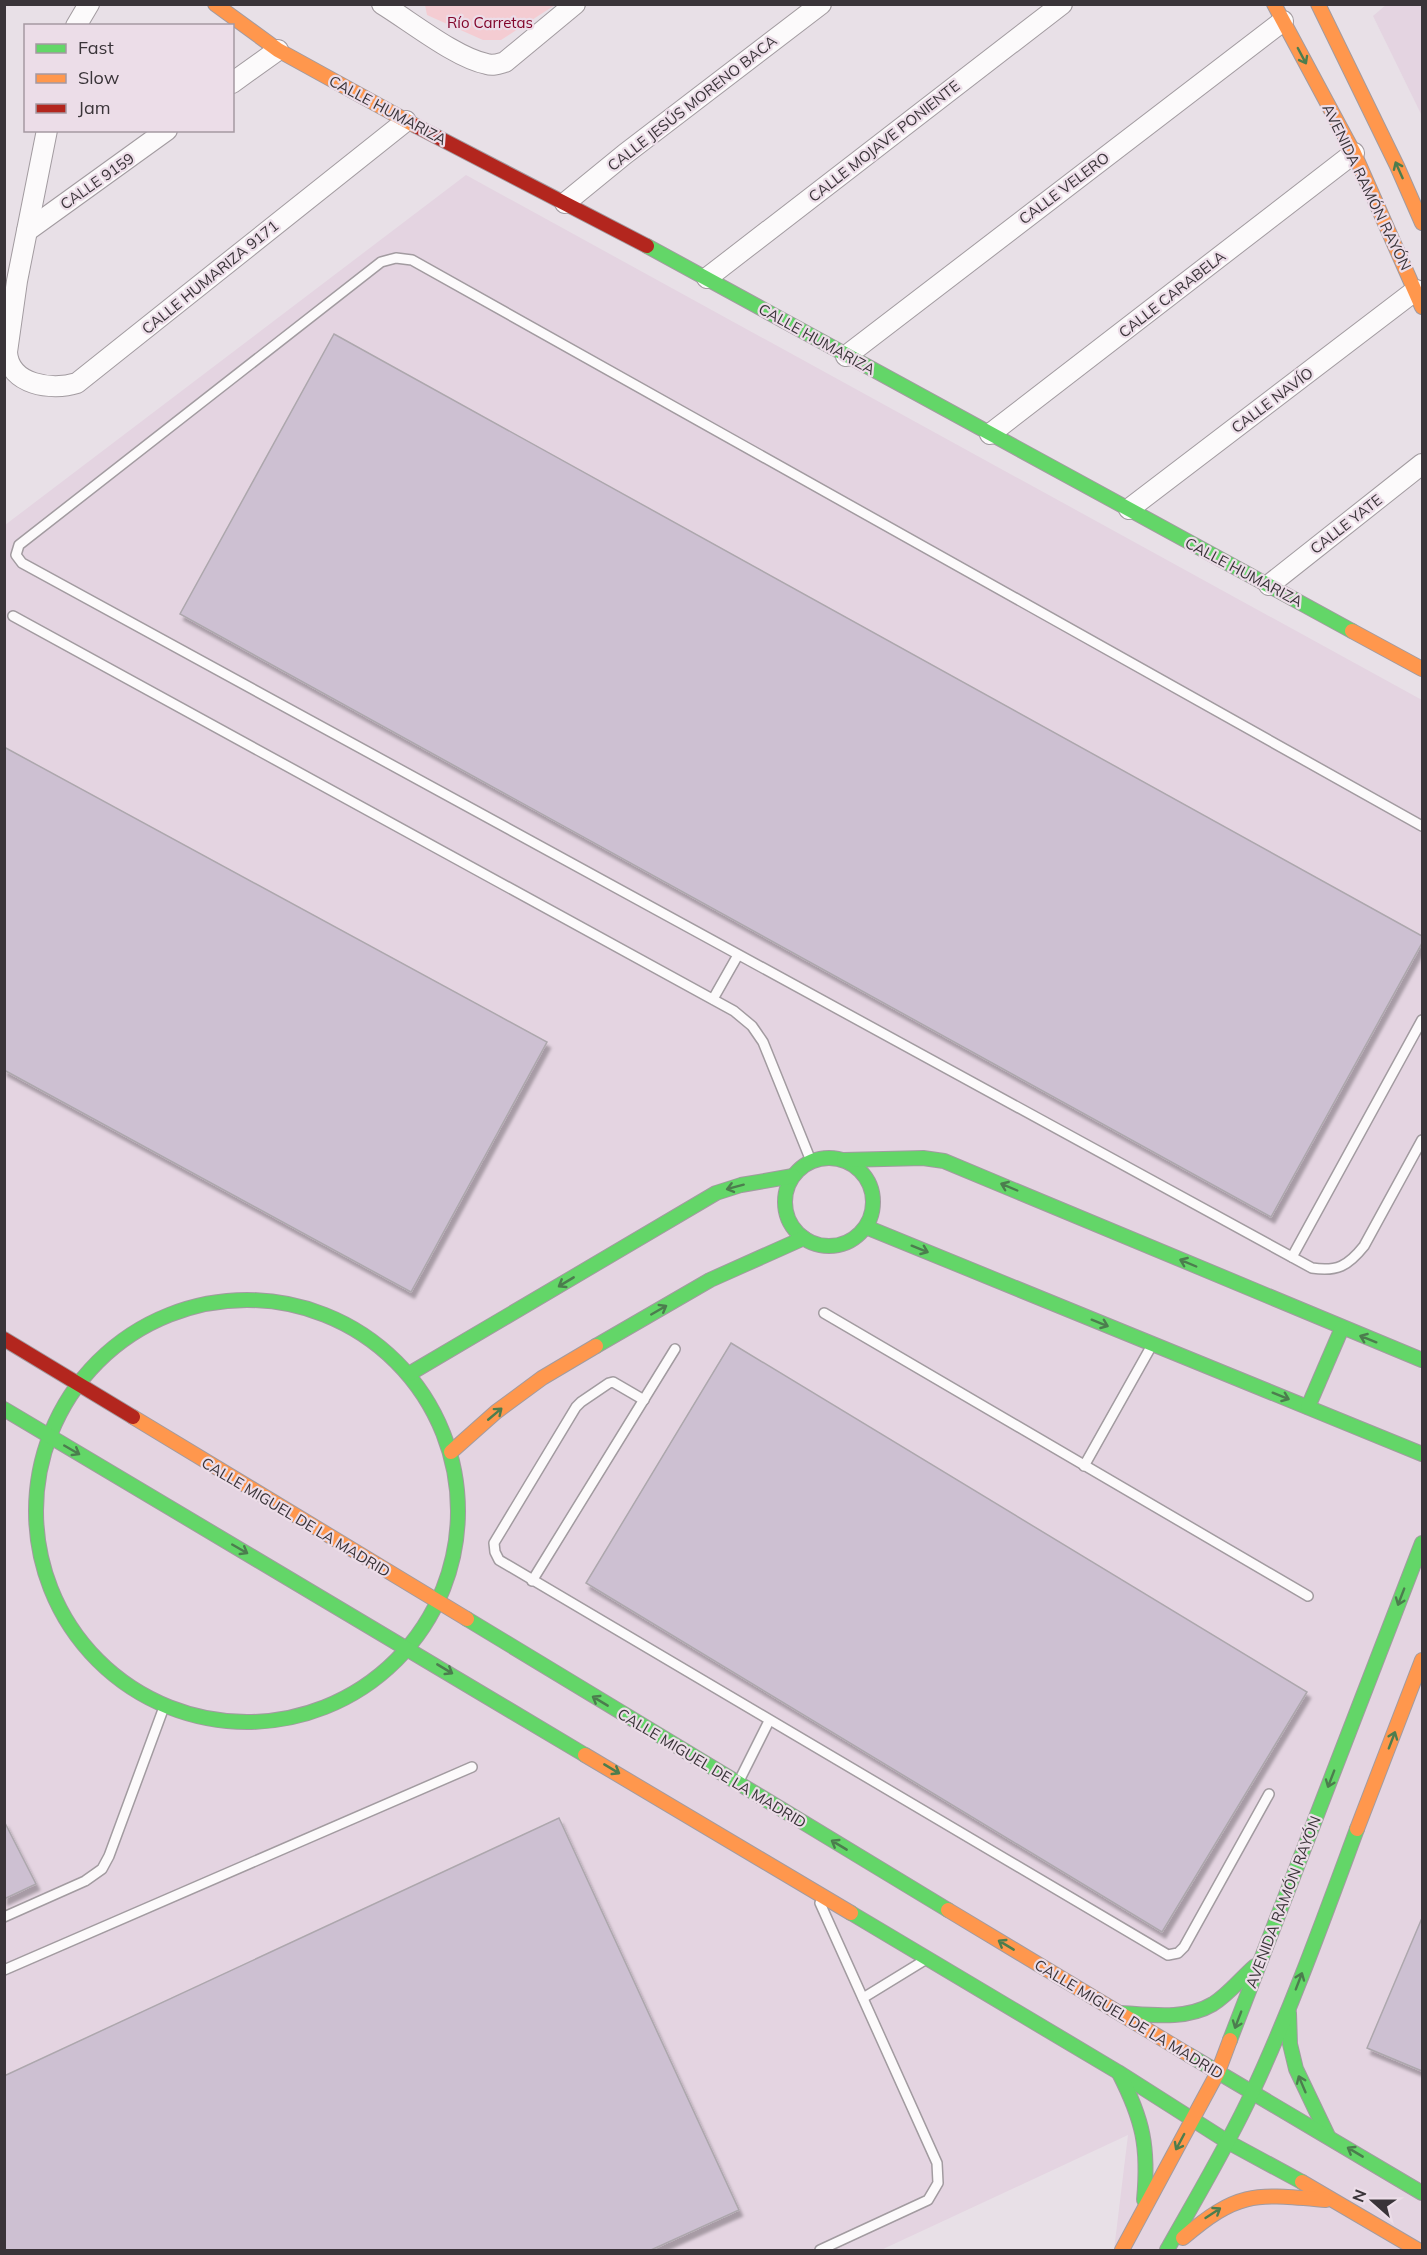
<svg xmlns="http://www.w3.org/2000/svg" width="1427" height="2255" viewBox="0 0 1427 2255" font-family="Mulish,sans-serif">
<defs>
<filter id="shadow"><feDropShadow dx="3.5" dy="6" stdDeviation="1.5" flood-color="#0004"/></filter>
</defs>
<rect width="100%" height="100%" fill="#e8e0e7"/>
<!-- built -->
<g fill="#e4d4e1">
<polygon points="1386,5 1422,5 1422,116 1373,16"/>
<polygon points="466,175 1422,700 1422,2250 1114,2250 1128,2135 881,2250 5,2250 5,525"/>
</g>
<!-- green -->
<polygon fill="#f4ccd2" points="425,5 425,4 555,5 501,40 483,40 427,15"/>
<!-- building -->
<g fill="#cdc0d2" stroke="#ada7ad" stroke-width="1.5" filter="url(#shadow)">
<polygon points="334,334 1422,936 1422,943 1271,1217 180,614"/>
<polygon points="4,747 547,1042 411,1292 4,1070"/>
<polygon points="731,1343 1307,1692 1162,1932 586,1583"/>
<polygon points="559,1818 739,2210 651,2250 4,2250 4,2076"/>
<polygon points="4,1821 36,1884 4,1899"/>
<polygon points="1422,1918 1422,2071 1367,2048"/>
</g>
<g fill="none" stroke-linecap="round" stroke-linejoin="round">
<!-- lane casing -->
<g stroke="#a29ba0" stroke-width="12">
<g id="lane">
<polyline points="13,616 734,1011 752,1026 763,1042 811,1161"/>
<path d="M 1422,826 L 412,260 L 396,258 L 381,262 L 19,545 L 16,555 L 22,563 L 1312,1268 C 1337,1272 1348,1266 1364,1246 L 1422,1140"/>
<polyline points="713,999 738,955"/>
<polyline points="1292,1257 1422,1020"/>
<polyline points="824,1313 1308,1596"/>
<polyline points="644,1400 613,1382 609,1383 581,1402 576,1407 494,1543 495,1552 499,1560 1168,1955 1178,1953 1184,1947 1269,1794"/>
<polyline points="1084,1466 1152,1345"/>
<polyline points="532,1581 675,1349"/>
<polyline points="739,1781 769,1721"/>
<polyline points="4,1917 85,1881 102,1869 109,1856 164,1707"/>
<polyline points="4,1970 472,1767"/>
<polyline points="863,1998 925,1960"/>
<polyline points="820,2250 928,2200 938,2183 937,2163 820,1903"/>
</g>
</g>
<!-- street casing -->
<g stroke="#a29ba0" stroke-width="22">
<g id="street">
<path d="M 382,4 C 410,21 456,58 487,64 C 493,66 498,64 505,62 L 575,4"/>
<polyline points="76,26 89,4"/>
<polyline points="232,83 278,50"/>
<path d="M 47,130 L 17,281 L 7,352 C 9,385 52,391 77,383 L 406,121"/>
<polyline points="565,203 625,154 821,4"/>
<polyline points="27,231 167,130"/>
<polyline points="707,278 1062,4"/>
<polyline points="846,356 1283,21"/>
<polyline points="990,434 1354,153"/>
<polyline points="1129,509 1416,290"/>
<polyline points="1269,585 1422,464"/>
</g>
</g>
<!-- fast casing -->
<g stroke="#a29ba0" stroke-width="16">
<g id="fast">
<polyline points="647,246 1352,631"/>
<circle cx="829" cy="1202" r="44"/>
<polyline points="844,1160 923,1158 944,1161 1422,1360"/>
<polyline points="866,1227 1422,1454"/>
<circle cx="247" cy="1511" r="211"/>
<polyline points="596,1346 710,1280 804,1238"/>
<polyline points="409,1374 716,1193 741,1185 793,1176"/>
<polyline points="1308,1407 1342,1328"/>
<polyline points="4,1409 585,1755"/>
<polyline points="467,1619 948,1910"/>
<polyline points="851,1913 1118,2072 1228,2142 1302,2182"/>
<path d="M 1122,2013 C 1152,2015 1186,2020 1213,2004 C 1229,1994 1241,1978 1255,1966"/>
<polyline points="1289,2013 1290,2044 1296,2069 1328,2136"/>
<polyline points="1230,2040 1422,1543"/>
<polyline points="1189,2055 1422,2193"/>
<path d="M 1119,2073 C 1143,2120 1149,2147 1144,2200"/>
<path d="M 1167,2250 C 1196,2198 1227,2147 1252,2093 C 1292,2007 1324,1918 1357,1829"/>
</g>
</g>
<!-- slow casing -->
<g stroke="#a29ba0" stroke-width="16">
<g id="slow">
<polyline points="215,4 278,50 416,126"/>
<polyline points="1274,4 1354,153 1422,307"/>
<polyline points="1318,4 1397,166 1422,223"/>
<polyline points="1352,631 1422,669"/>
<polyline points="133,1417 467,1619"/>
<polyline points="451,1452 496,1412 542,1378 596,1346"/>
<polyline points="585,1755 851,1913"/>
<polyline points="1357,1829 1422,1660"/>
<polyline points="948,1910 1189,2055"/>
<polyline points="1302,2182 1418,2250"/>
<path d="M 1183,2238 C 1239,2190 1256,2194 1326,2200"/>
<polyline points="1122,2250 1218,2072 1230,2040"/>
</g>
</g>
<!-- jam casing -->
<g stroke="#a29ba0" stroke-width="16">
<g id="jam">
<polyline points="416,126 647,246"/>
<polyline points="4,1339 133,1417"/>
</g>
</g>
<!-- lane -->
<use href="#lane" stroke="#fcfafb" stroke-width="9"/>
<!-- street -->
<use href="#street" stroke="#fcfafb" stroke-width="20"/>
<!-- fast -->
<use href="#fast" stroke="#63d668" stroke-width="14"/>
<!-- slow -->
<use href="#slow" stroke="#ff974d" stroke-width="14"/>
<!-- jam -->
<use href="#jam" stroke="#b3261e" stroke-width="14"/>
</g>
<!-- one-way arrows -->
<defs><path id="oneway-shaft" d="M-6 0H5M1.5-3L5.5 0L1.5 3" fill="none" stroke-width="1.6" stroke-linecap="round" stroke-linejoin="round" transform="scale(1.5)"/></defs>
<g stroke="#4c7d4e">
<use href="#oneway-shaft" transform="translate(1302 56) rotate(62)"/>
<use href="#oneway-shaft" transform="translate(1399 170) rotate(-114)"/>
<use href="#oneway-shaft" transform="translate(735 1187) rotate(165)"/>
<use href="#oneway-shaft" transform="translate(1009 1187) rotate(-157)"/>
<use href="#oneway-shaft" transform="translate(920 1249) rotate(22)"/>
<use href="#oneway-shaft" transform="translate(1188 1263) rotate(-157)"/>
<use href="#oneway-shaft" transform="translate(566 1282) rotate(149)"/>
<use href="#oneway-shaft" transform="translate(659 1310) rotate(-30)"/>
<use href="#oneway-shaft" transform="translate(1100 1323) rotate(22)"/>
<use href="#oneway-shaft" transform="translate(1368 1339) rotate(-158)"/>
<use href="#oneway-shaft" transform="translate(1281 1396) rotate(22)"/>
<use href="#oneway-shaft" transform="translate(495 1414) rotate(-40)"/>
<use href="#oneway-shaft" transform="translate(72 1450) rotate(30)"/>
<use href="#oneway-shaft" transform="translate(240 1549) rotate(30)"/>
<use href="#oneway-shaft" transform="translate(1401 1597) rotate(111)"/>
<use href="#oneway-shaft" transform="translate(445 1669) rotate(31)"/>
<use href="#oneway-shaft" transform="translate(600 1701) rotate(-149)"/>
<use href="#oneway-shaft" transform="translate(1392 1740) rotate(-69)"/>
<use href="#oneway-shaft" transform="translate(612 1769) rotate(31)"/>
<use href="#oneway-shaft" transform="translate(1331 1779) rotate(111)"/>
<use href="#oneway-shaft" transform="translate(839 1845) rotate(-149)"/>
<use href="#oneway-shaft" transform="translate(1006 1945) rotate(-149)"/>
<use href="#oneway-shaft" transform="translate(1299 1981) rotate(-69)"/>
<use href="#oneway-shaft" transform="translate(1238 2020) rotate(111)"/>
<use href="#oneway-shaft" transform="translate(1302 2084) rotate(-113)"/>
<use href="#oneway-shaft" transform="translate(1180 2142) rotate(118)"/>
<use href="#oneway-shaft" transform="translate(1355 2152) rotate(-149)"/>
<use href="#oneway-shaft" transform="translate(1213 2213) rotate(-33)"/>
</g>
<g text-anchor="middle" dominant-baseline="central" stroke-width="4.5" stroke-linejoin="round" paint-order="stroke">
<!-- park labels -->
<g font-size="15" fill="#82052b" stroke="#ecdde8">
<text x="490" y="22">Río Carretas</text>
</g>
<!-- street labels -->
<g font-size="15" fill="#3a3439" stroke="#ecdde8">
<text transform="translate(692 103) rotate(-38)">CALLE JESÚS MORENO BACA</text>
<text transform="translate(388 110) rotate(28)">CALLE HUMARIZA</text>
<text transform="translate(884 141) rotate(-38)">CALLE MOJAVE PONIENTE</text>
<text transform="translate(97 181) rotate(-35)">CALLE 9159</text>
<text transform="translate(1367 187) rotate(64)">AVENIDA RAMÓN RAYÓN</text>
<text transform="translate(1064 188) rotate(-37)">CALLE VELERO</text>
<text transform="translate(210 277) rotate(-39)">CALLE HUMARIZA 9171</text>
<text transform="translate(1172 294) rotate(-38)">CALLE CARABELA</text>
<text transform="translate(817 339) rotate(29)">CALLE HUMARIZA</text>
<text transform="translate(1272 400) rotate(-37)">CALLE NAVÍO</text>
<text transform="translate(1346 524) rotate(-38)">CALLE YATE</text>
<text transform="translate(1244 572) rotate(28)">CALLE HUMARIZA</text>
<text transform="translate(296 1517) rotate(31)">CALLE MIGUEL DE LA MADRID</text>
<text transform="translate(712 1768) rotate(31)">CALLE MIGUEL DE LA MADRID</text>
<text transform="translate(1283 1902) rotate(-69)">AVENIDA RAMÓN RAYÓN</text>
<text transform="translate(1129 2019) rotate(31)">CALLE MIGUEL DE LA MADRID</text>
</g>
</g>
<!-- border -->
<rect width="1427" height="2255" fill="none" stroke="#3a3439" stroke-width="12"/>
<!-- legend -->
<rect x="24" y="24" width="210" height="108" fill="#ecdde8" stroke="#a599a2" stroke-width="1.5"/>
<rect x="36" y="44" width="30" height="9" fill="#63d668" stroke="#a599a2" stroke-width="1.5"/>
<text x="78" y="54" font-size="18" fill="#3a3439">Fast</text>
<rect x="36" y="74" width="30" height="9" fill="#ff974d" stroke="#a599a2" stroke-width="1.5"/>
<text x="78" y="84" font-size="18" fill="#3a3439">Slow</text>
<rect x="36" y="104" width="30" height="9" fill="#b3261e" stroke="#a599a2" stroke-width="1.5"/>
<text x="78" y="114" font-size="18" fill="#3a3439">Jam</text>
<!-- north arrow -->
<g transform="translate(1373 2201) rotate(291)" stroke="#ecdde8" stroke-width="4.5" paint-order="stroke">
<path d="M0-4.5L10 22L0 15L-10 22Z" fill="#3a3439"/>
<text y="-9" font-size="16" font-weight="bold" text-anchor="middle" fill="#3a3439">N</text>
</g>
</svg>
